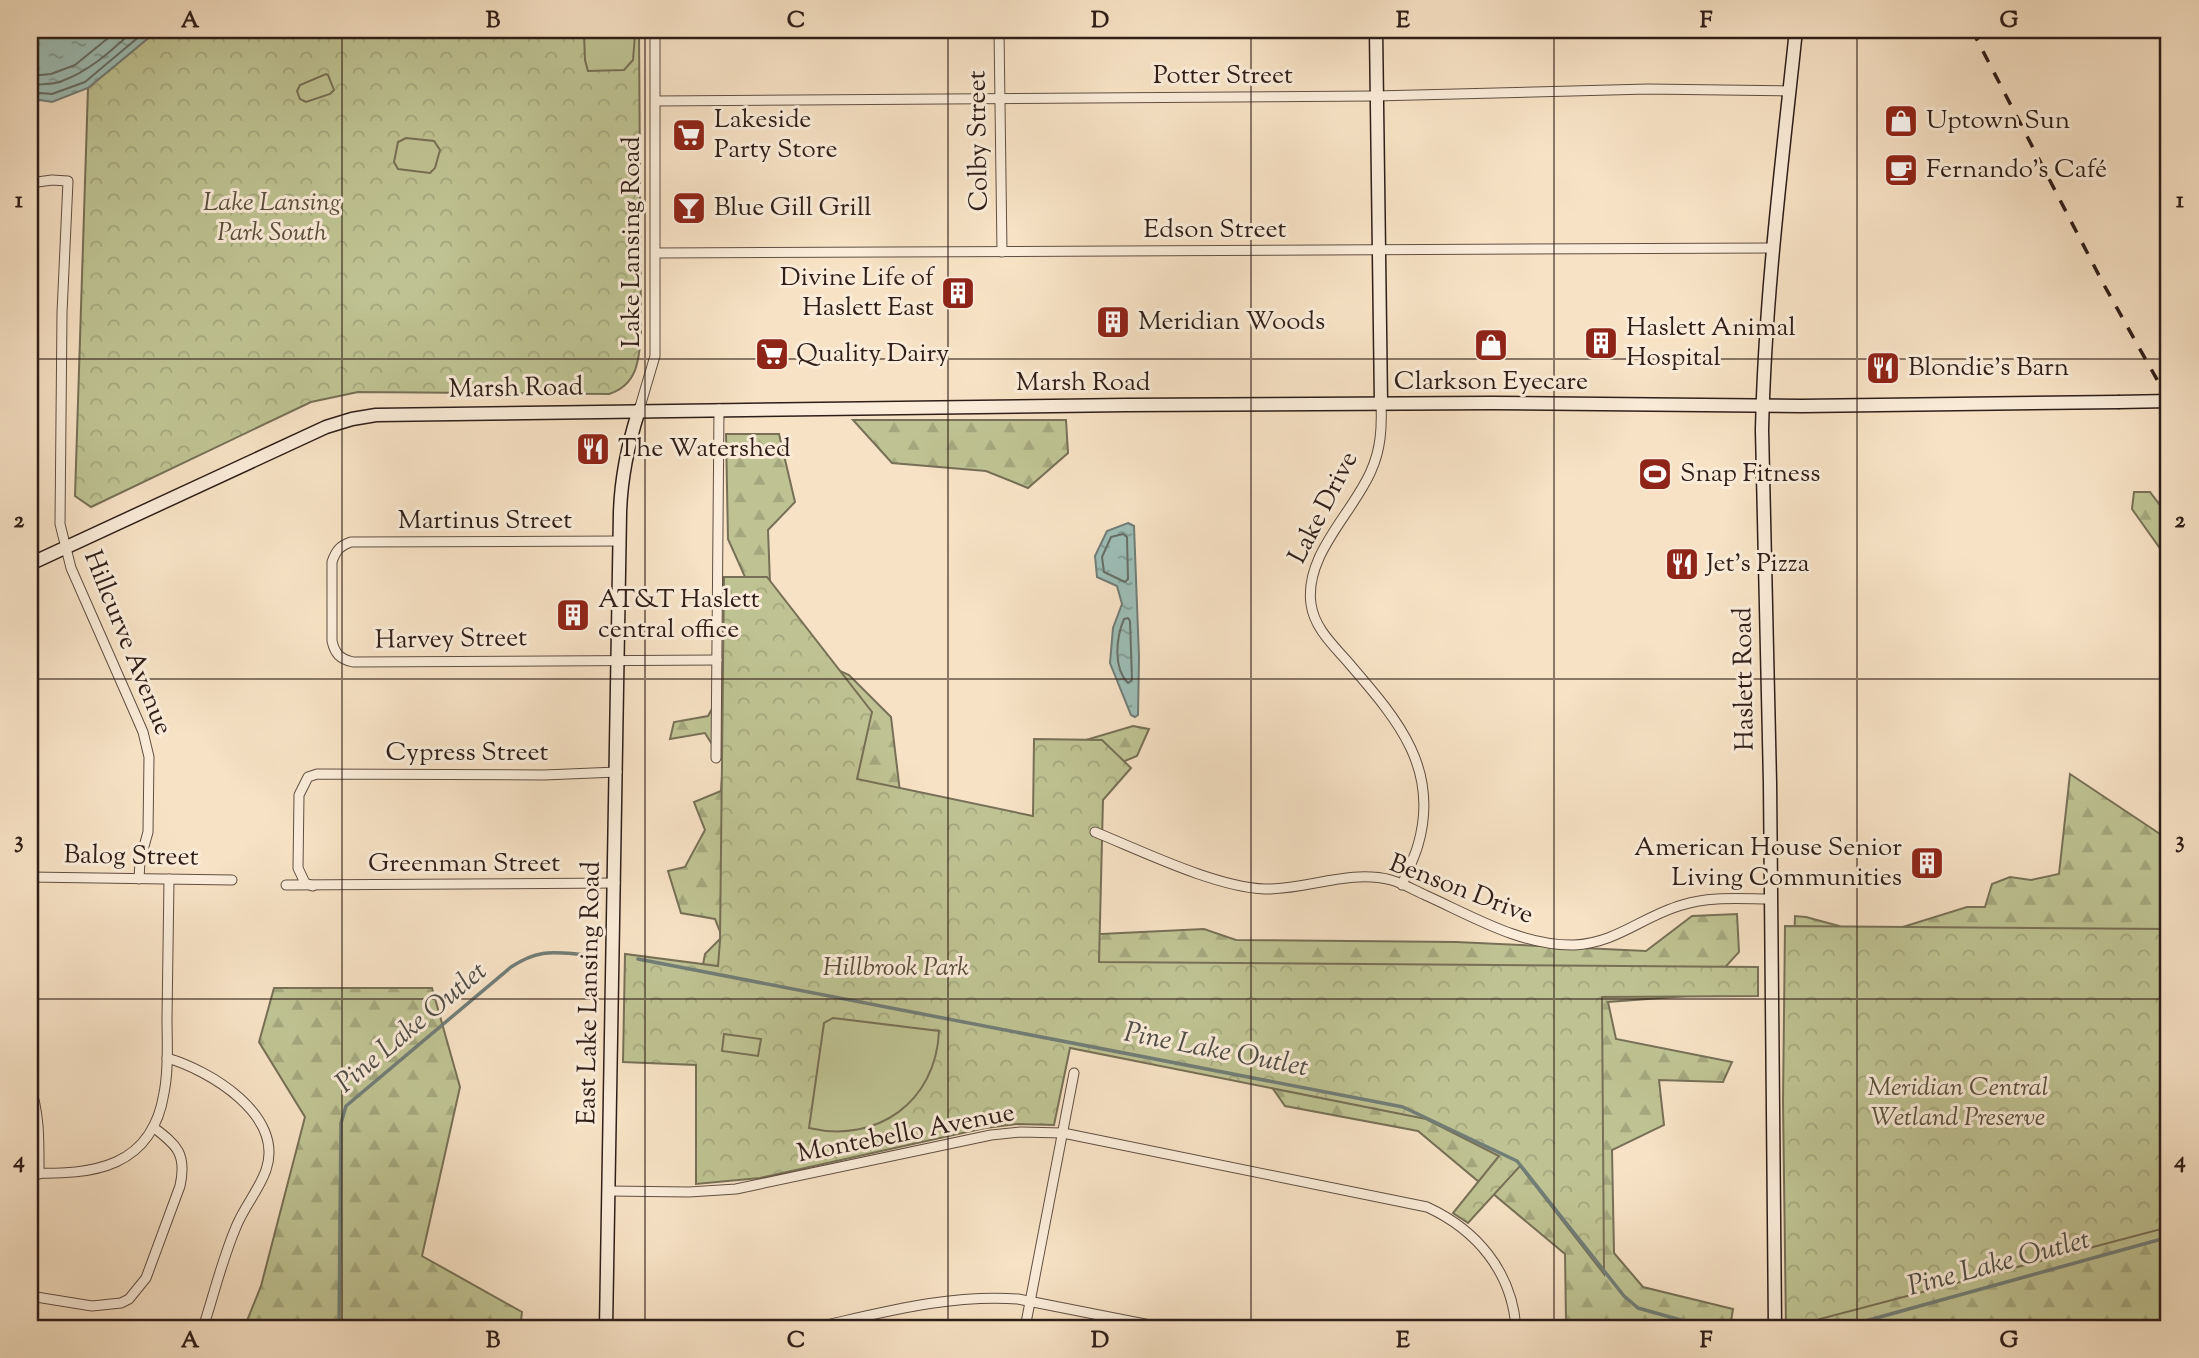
<svg xmlns="http://www.w3.org/2000/svg" width="2199" height="1358" viewBox="0 0 2199 1358" font-family="'Sorts Mill Goudy',serif">
<defs>
<pattern id="forest-firs" width="22" height="20" patternUnits="userSpaceOnUse" patternTransform="scale(1.75)"><rect width="22" height="20" fill="#bfc393"/><path d="M5 1l3.5 6h-7zM16 11l3.5 6h-7z" fill="#a4a77e"/></pattern>
<pattern id="park-crowns" width="20" height="18" patternUnits="userSpaceOnUse" patternTransform="scale(1.75)"><rect width="20" height="18" fill="#bfc393"/><path d="M2 6a3 3 0 1 1 6 0M12 15a3 3 0 1 1 6 0" fill="none" stroke="#a4a77e"/></pattern>
<pattern id="water-ripples" width="26" height="14" patternUnits="userSpaceOnUse" patternTransform="scale(1.75)"><rect width="26" height="14" fill="#9dbdb6"/><path d="M2 4q2-2 4 0t4 0M15 11q2-2 4 0t4 0" fill="none" stroke="#809993"/></pattern>
</defs>
<rect width="100%" height="100%" fill="#f7e2c5"/>
<filter id="stains"><feTurbulence type="fractalNoise" baseFrequency=".00286" numOctaves="4"/><feColorMatrix values="0 0 0 0 .2 0 0 0 0 .09 0 0 0 0 .02 0 0 0 .5 -.17"/></filter>
<radialGradient id="worn" r=".72"><stop offset=".6" stop-color="#630" stop-opacity="0"/><stop offset="1" stop-color="#630" stop-opacity=".3"/></radialGradient>
<!-- forest -->
<g fill="url(#forest-firs)" stroke="#777056" stroke-width="2">
<polygon points="853,420 1066,420 1068,453 1028,488 986,471 892,463"/>
<path d="M 726,434 L 779,434 L 795,502 L 768,530 L 770,583 L 803,654 L 849,675 L 891,717 L 900,792 L 1080,935 L 1204,929 L 1236,940 L 1456,942 L 1646,951 L 1692,916 L 1737,914 L 1739,952 L 1700,995 L 1608,1002 L 1616,1039 L 1732,1062 L 1723,1082 L 1659,1080 L 1664,1125 L 1612,1150 L 1614,1253 L 1643,1287 L 1733,1309 L 1730,1328 L 1653,1328 L 1629,1323 C 1610,1332 1584,1332 1566,1320 L 1565,1254 L 1418,1131 L 1285,1106 L 1255,1063 L 699,986 L 705,954 L 722,937 L 715,919 L 681,913 L 668,871 L 685,867 L 705,830 L 694,802 L 721,791 L 723,762 L 705,733 L 670,739 L 674,722 L 708,716 L 734,669 L 750,588 L 728,539 Z"/>
<polygon points="2134,492 2150,492 2169,517 2169,561 2132,509"/>
<polygon points="1133,726 1149,729 1137,756 1093,774 1052,750"/>
<polygon points="2070,774 2169,840 2169,1037 1792,1002 1795,916 1806,917 1839,926 1855,936 1877,935 1967,907 1985,907 1992,884 2010,877 2031,880 2059,874"/>
<polygon points="274,988 432,988 460,1087 422,1256 522,1312 520,1328 244,1328 261,1286 305,1117 259,1042"/>
<polygon points="1794,1134 2169,1195 2169,1328 1986,1328 1966,1320 1960,1328 1907,1328 1902,1325 1890,1328 1797,1328"/>
</g>
<!-- park -->
<g fill="url(#park-crowns)" stroke="#777056" stroke-width="2">
<path d="M 158,30 L 639,30 L 641,335 C 639,361 637,385 609,394 L 358,392 L 311,402 L 91,507 L 75,496 L 88,88 Z"/>
<polygon points="724,577 767,577 872,712 857,779 1033,816 1034,739 1102,740 1131,768 1103,800 1099,962 1758,967 1758,996 1602,997 1604,1274 1520,1166 1468,1223 1453,1213 1499,1156 1426,1119 1070,1048 1054,1125 1017,1124 985,1128 760,1178 696,1184 696,1065 623,1062 625,954 718,966 720,941"/>
<polygon points="1785,926 2169,929 2169,1227 1786,1328 1783,1102"/>
</g>
<!-- pitch -->
<g fill="#bfc393" stroke="#777056" stroke-width="2">
<polygon points="588,30 630,30 635,35 633,60 624,70 588,71 585,60 584,34"/>
<polygon points="326,74 328,75 334,90 330,94 306,102 300,99 297,91 300,85"/>
<polygon points="406,138 434,141 440,150 435,168 430,173 398,169 394,162 398,142"/>
<path d="M 833,1018 L 939,1031 C 936,1102 877,1144 809,1128 L 824,1023 Z"/>
<polygon points="724,1034 761,1039 758,1056 722,1051"/>
</g>
<!-- water -->
<g fill="url(#water-ripples)" stroke="#717d77" stroke-width="2">
<polygon points="30,30 158,30 88,88 52,102 40,100 32,104 30,108"/>
<polygon points="1128,523 1134,526 1139,657 1138,715 1135,717 1131,715 1110,663 1113,628 1122,604 1117,586 1097,577 1095,556 1107,531"/>
</g>
<g fill="none" stroke-linecap="round" stroke-linejoin="round">
<!-- shore -->
<g stroke="#666e67" stroke-width="2">
<polyline points="30,76 51,74 75,65 118,30"/>
<path d="M 30,87 C 40,82 51,86 62,81 C 90,71 112,50 134,30"/>
<polyline points="30,97 40,93 52,94 85,82 147,30"/>
<polygon points="1123,534 1127,537 1128,579 1125,582 1104,572 1102,557 1111,537"/>
<path d="M 1128,618 L 1130,621 L 1132,680 L 1128,683 C 1113,668 1116,638 1124,619 Z"/>
</g>
<!-- stream -->
<g stroke="#717d77" stroke-width="3.5">
<polyline points="638,959 1403,1107 1517,1161 1624,1296 1638,1308 1709,1328"/>
<path d="M 339,1328 L 341,1123 L 346,1106 L 511,967 C 541,947 556,953 590,955"/>
<polyline points="1840,1328 2169,1237"/>
</g>
<!-- street casing -->
<g stroke="#614f43" stroke-width="11">
<g id="street">
<polyline points="999,30 1002,252"/>
<polyline points="656,101 1375,96 1648,89 1790,91"/>
<polyline points="30,183 52,180 68,181 62,313 60,524 71,568 133,709 143,732 149,757 148,832 140,861 139,879"/>
<polyline points="657,253 1773,248"/>
<path d="M 1381,403 C 1382,427 1381,449 1371,471 C 1353,513 1304,555 1311,604 C 1314,627 1332,644 1347,661 C 1394,716 1441,766 1418,845 C 1414,859 1407,872 1402,885"/>
<polyline points="639,410 655,356 655,30"/>
<path d="M 620,541 L 351,542 C 340,546 336,550 332,562 L 332,641 C 335,654 340,659 353,662 L 717,660"/>
<polyline points="716,758 719,409"/>
<path d="M 1095,832 C 1142,851 1215,887 1265,889 C 1307,890 1349,869 1391,880 C 1402,883 1414,890 1425,895 C 1472,916 1521,946 1574,945 C 1617,943 1643,916 1682,905 C 1710,896 1742,899 1771,899"/>
<polyline points="30,877 232,880"/>
<polyline points="286,885 615,883"/>
<polyline points="313,886 305,883 298,868 299,795 308,777 317,774 544,775 617,772"/>
<path d="M 167,1058 C 209,1070 285,1115 266,1170 C 259,1190 244,1207 236,1227 C 222,1260 214,1294 203,1328"/>
<path d="M 30,1086 C 40,1115 39,1143 39,1174"/>
<path d="M 30,1173 C 93,1175 152,1168 164,1093 C 169,1068 167,1042 167,1018 C 168,972 168,925 169,879"/>
<path d="M 609,1191 L 689,1192 L 736,1189 L 991,1135 L 1021,1132 L 1063,1133 L 1427,1207 C 1477,1230 1512,1272 1516,1328"/>
<path d="M 30,1296 L 92,1306 L 121,1303 L 129,1299 L 146,1278 L 180,1186 C 187,1154 177,1145 153,1127"/>
<path d="M 813,1328 C 881,1313 948,1294 1018,1299 L 1165,1328"/>
<polyline points="1025,1328 1074,1073"/>
</g>
</g>
<!-- secondary casing -->
<g stroke="#2f1e18" stroke-width="15">
<g id="secondary">
<polyline points="1376,30 1381,403"/>
<polyline points="30,564 326,427 352,419 376,415 1126,405 1492,403 1802,406 2118,402"/>
<path d="M 606,1328 L 620,513 C 621,478 628,444 639,410"/>
<path d="M 1775,1328 L 1770,783 L 1762,430 C 1765,296 1782,163 1796,30"/>
</g>
</g>
<!-- street -->
<use href="#street" stroke="#faecd9" stroke-width="9"/>
<!-- secondary -->
<use href="#secondary" stroke="#faecd9" stroke-width="12"/>
<!-- rail -->
<polyline stroke="#2f1e18" stroke-width="3.5" stroke-dasharray="12 12" stroke-linecap="butt" points="1972,30 2104,285 2169,401"/>
<!-- secondary-bridge casing -->
<g stroke="#2f1e18" stroke-width="15" stroke-linecap="butt">
<polyline id="secondary-bridge" points="2118,402 2169,401"/>
</g>
<!-- secondary-bridge -->
<use href="#secondary-bridge" stroke="#faecd9" stroke-width="12"/>
</g>
<!-- grid -->
<path fill="none" stroke="#2f1e18" stroke-width="2" stroke-opacity="0.55" d="M 342,30 L 342,1328M 645,30 L 645,1328M 948,30 L 948,1328M 1251,30 L 1251,1328M 1554,30 L 1554,1328M 1857,30 L 1857,1328M 30,359 L 2169,359M 30,679 L 2169,679M 30,999 L 2169,999"/>
<!-- icons -->
<defs>
<g id="shop-square" transform="scale(1.75)"><rect x="-9" y="-9" width="18" height="18" rx="4" fill="#8f2418" stroke="#faecd9"/><path d="M-5-2.5h2.3a2.7 3.5 0 0 1 5.4 0H5L5.5 6h-11ZM-1.5-2.5h3a1.5 2.3 0 0 0-3 0Z" fill="#fff"/></g>
<g id="supermarket-square" transform="scale(1.75)"><rect x="-9" y="-9" width="18" height="18" rx="4" fill="#8f2418" stroke="#faecd9"/><path d="M-6-5.5h2.5l.6 2H6L4.5 2H-2.5L-4.4-4H-6ZM-1.5 3.2a1.3 1.3 0 1 0 .1 0ZM3 3.2a1.3 1.3 0 1 0 .1 0Z" fill="#fff"/></g>
<g id="cafe-square" transform="scale(1.75)"><rect x="-9" y="-9" width="18" height="18" rx="4" fill="#8f2418" stroke="#faecd9"/><path d="M-5.5-4.5H6V0H3Q3 3.5 0 3.5H-2.5Q-5.5 3.5-5.5 0ZM3-3.2v2h1.7v-2ZM-6 4.5H4V6H-6Z" fill="#fff"/></g>
<g id="bar-square" transform="scale(1.75)"><rect x="-9" y="-9" width="18" height="18" rx="4" fill="#8f2418" stroke="#faecd9"/><path d="M-6-5H6L.8 .8V4.5H3.5V6h-7V4.5H-.8V.8Z" fill="#fff"/></g>
<g id="building-square" transform="scale(1.75)"><rect x="-9" y="-9" width="18" height="18" rx="4" fill="#8f2418" stroke="#faecd9"/><path d="M-4-6H4V6H1V3H-1V6H-4ZM-2.5-4.3h1.7v1.8h-1.7ZM.8-4.3h1.7v1.8H.8ZM-2.5-1h1.7V.8h-1.7ZM.8-1h1.7V.8H.8Z" fill="#fff"/></g>
<g id="restaurant-square" transform="scale(1.75)"><rect x="-9" y="-9" width="18" height="18" rx="4" fill="#8f2418" stroke="#faecd9"/><path d="M-5-6h1v4h1v-4h1v4h1v-4h1v5L-1.5 .5V6h-2V.5L-5-1ZM5-6V6H3V1.5H1.5Q1.5-4 5-6Z" fill="#fff"/></g>
<g id="stadium-square" transform="scale(1.75)"><rect x="-9" y="-9" width="18" height="18" rx="4" fill="#8f2418" stroke="#faecd9"/><path d="M0-5a6.5 5 0 1 0 0 10a6.5 5 0 1 0 0-10ZM-3.5-1.8h7v3.6h-7Z" fill="#fff"/></g>
</defs>
<g fill-rule="evenodd">
<use href="#shop-square" x="1901" y="121"/>
<use href="#supermarket-square" x="689" y="135"/>
<use href="#cafe-square" x="1901" y="170"/>
<use href="#bar-square" x="689" y="208"/>
<use href="#building-square" x="958" y="293"/>
<use href="#building-square" x="1113" y="322"/>
<use href="#building-square" x="1601" y="343"/>
<use href="#shop-square" x="1491" y="345"/>
<use href="#supermarket-square" x="772" y="354"/>
<use href="#restaurant-square" x="1883" y="368"/>
<use href="#restaurant-square" x="593" y="449"/>
<use href="#stadium-square" x="1655" y="474"/>
<use href="#restaurant-square" x="1682" y="564"/>
<use href="#building-square" x="573" y="615"/>
<use href="#building-square" x="1927" y="863"/>
</g>
<g text-anchor="middle" dominant-baseline="central" stroke-width="6" stroke-linejoin="round" paint-order="stroke">
<!-- street labels -->
<g font-size="26" fill="#2f1e18" stroke="#faecd9">
<text x="1223" y="76">Potter Street</text>
<text transform="translate(979 141) rotate(-91)">Colby Street</text>
<text x="1215" y="230">Edson Street</text>
<text transform="translate(632 242) rotate(-90)">Lake Lansing Road</text>
<text x="1083" y="383">Marsh Road</text>
<text transform="translate(516 389) rotate(-1)">Marsh Road</text>
<text transform="translate(1324 508) rotate(-63)">Lake Drive</text>
<text x="485" y="521">Martinus Street</text>
<text transform="translate(451 640) rotate(-1)">Harvey Street</text>
<text transform="translate(127 643) rotate(68)">Hillcurve Avenue</text>
<text transform="translate(1745 679) rotate(-91)">Haslett Road</text>
<text x="467" y="753">Cypress Street</text>
<text transform="translate(131 857) rotate(1)">Balog Street</text>
<text x="464" y="864">Greenman Street</text>
<text transform="translate(1461 890) rotate(21)">Benson Drive</text>
<text transform="translate(590 993) rotate(-89)">East Lake Lansing Road</text>
<text transform="translate(906 1134) rotate(-11)">Montebello Avenue</text>
</g>
<!-- poi labels -->
<g font-size="26" fill="#2f1e18" stroke="#faecd9" text-anchor="start">
<text x="714" y="120">Lakeside<tspan x="714" dy="30">Party Store</tspan></text>
<text x="1926" y="121">Uptown Sun</text>
<text x="1926" y="170">Fernando's Café</text>
<text x="714" y="208">Blue Gill Grill</text>
<text x="934" y="278" text-anchor="end">Divine Life of<tspan x="934" dy="30">Haslett East</tspan></text>
<text x="1138" y="322">Meridian Woods</text>
<text x="1626" y="328">Haslett Animal<tspan x="1626" dy="30">Hospital</tspan></text>
<text x="796" y="354">Quality Dairy</text>
<text x="1908" y="368">Blondie's Barn</text>
<text x="1491" y="382" text-anchor="middle">Clarkson Eyecare</text>
<text x="618" y="449">The Watershed</text>
<text x="1680" y="474">Snap Fitness</text>
<text x="1706" y="564">Jet's Pizza</text>
<text x="598" y="600">AT&amp;T Haslett<tspan x="598" dy="30">central office</tspan></text>
<text x="1902" y="848" text-anchor="end">American House Senior<tspan x="1902" dy="30">Living Communities</tspan></text>
</g>
<!-- park labels -->
<g font-size="26" font-style="italic" fill="#5a503d" stroke="#faecd9">
<text x="272" y="203">Lake Lansing<tspan x="272" dy="30">Park South</tspan></text>
<text x="896" y="968">Hillbrook Park</text>
<text x="1958" y="1088">Meridian Central<tspan x="1958" dy="30">Wetland Preserve</tspan></text>
</g>
<!-- water labels -->
<g font-size="28" font-style="italic" fill="#504e47" stroke="#faecd9">
<text transform="translate(412 1028) rotate(-40)">Pine Lake Outlet</text>
<text transform="translate(1216 1051) rotate(11)">Pine Lake Outlet</text>
<text transform="translate(1999 1264) rotate(-15)">Pine Lake Outlet</text>
</g>
</g>
<!-- margin -->
<rect width="2199" height="1358" fill="none" stroke="#f7e2c5" stroke-width="77"/>
<rect x="38" y="38" width="2122" height="1282" fill="none" stroke="#2f1e18" stroke-width="2.5"/>
<g font-size="23" text-anchor="middle" font-weight="bold" fill="#2f1e18">
<text x="190" y="27">A</text>
<text x="493" y="27">B</text>
<text x="796" y="27">C</text>
<text x="1100" y="27">D</text>
<text x="1403" y="27">E</text>
<text x="1706" y="27">F</text>
<text x="2009" y="27">G</text>
<text x="19" y="207">1</text>
<text x="2180" y="207">1</text>
<text x="19" y="527">2</text>
<text x="2180" y="527">2</text>
<text x="19" y="847">3</text>
<text x="2180" y="847">3</text>
<text x="19" y="1167">4</text>
<text x="2180" y="1167">4</text>
<text x="190" y="1347">A</text>
<text x="493" y="1347">B</text>
<text x="796" y="1347">C</text>
<text x="1100" y="1347">D</text>
<text x="1403" y="1347">E</text>
<text x="1706" y="1347">F</text>
<text x="2009" y="1347">G</text>
</g>
<rect width="100%" height="100%" filter="url(#stains)"/>
<rect width="100%" height="100%" fill="url(#worn)"/>
</svg>
